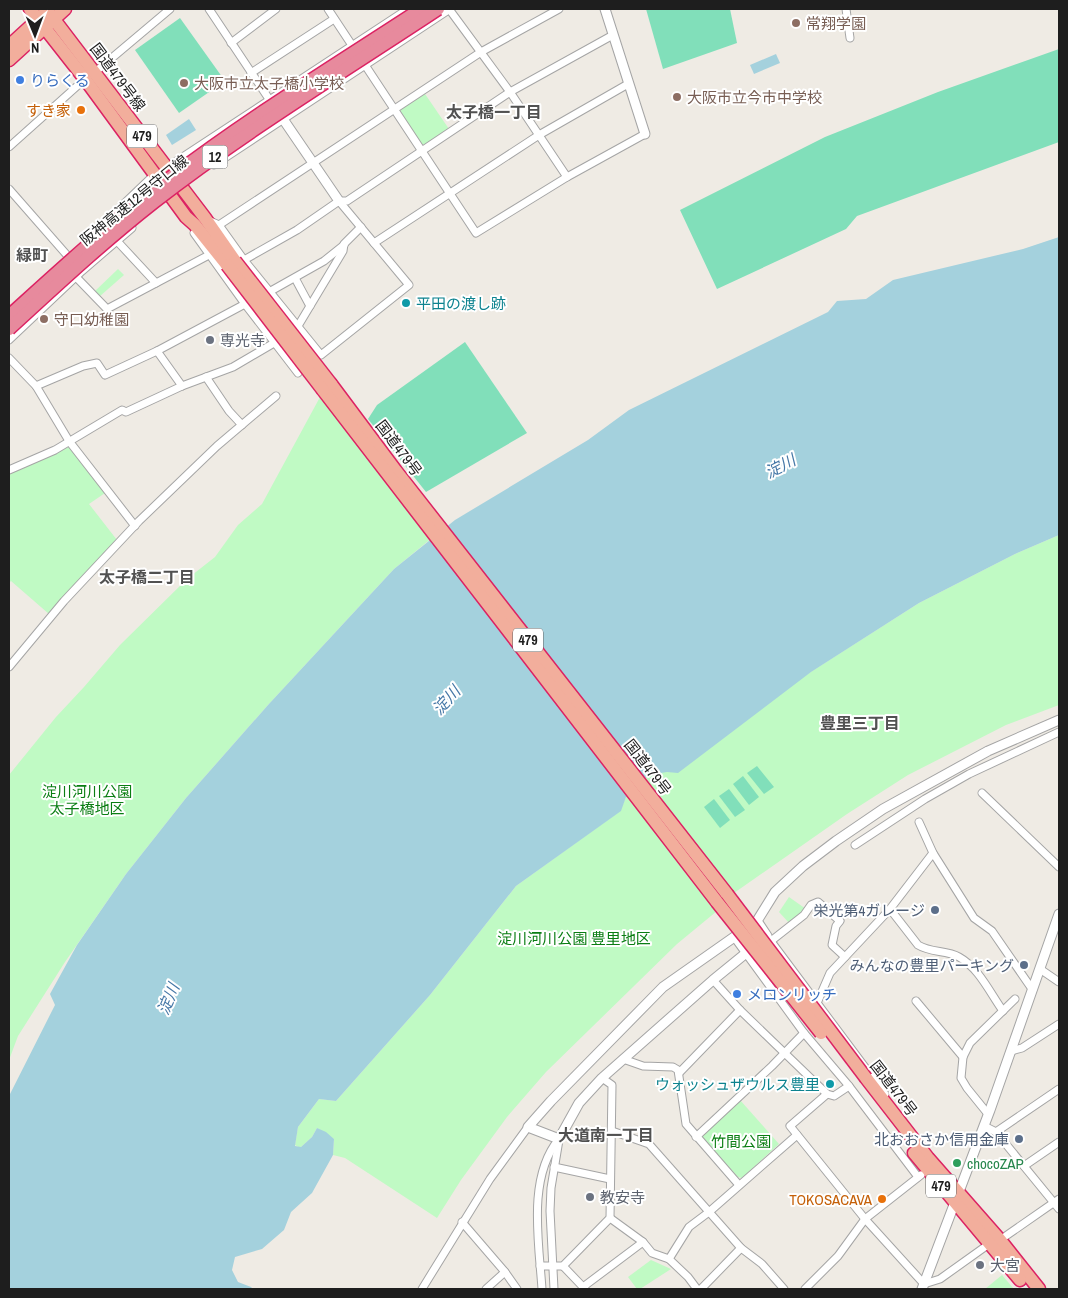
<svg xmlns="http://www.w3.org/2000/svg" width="1068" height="1298" viewBox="0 0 1068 1298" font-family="'Archivo Narrow','Noto Sans JP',sans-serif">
<rect width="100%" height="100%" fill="#efebe4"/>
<!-- park -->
<g fill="#c0fac4">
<polygon points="425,94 449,129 425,145 422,144 400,112 401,109"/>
<polygon points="118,269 124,275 99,297 94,292"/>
<polygon points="326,386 438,533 394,569 268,705 186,798 126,874 65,962 18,1036 9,1060 9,775 56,717 84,687 120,645 187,579 215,557 238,525 262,504"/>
<polygon points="71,446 105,493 89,504 117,540 49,614 11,581 9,583 9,474"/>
<polygon points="1059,535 1059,705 1006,725 908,775 847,814 734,893 717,911 677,944 546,1072 507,1117 461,1180 437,1218 345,1158 333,1155 334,1139 317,1128 312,1137 300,1148 295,1145 298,1127 319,1099 336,1101 430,995 516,886 620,811 626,797 649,775 919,603 1015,554"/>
<polygon points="789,897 806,909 790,924 779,912"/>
<polygon points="740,1100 779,1144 742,1178 738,1177 702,1138 702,1134"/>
<polygon points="651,1260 671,1269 640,1289 637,1289 628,1277"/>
<polygon points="1002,1275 1014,1289 985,1289"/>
</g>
<!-- pitch -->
<g fill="#81dfba">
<polygon points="646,9 730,9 737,43 663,69"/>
<polygon points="180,18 225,81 179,113 135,50"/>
<polygon points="1059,49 1059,142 857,216 846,229 717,289 680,210 825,137 938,92"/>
<polygon points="465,342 527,433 426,492 368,419 377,405"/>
<polygon points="757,766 774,787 764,794 747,773"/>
<polygon points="743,776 759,797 749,805 733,784"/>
<polygon points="729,789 745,810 735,817 719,796"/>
<polygon points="714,799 730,820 720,828 704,807"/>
</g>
<!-- water -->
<g fill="#a4d1dd">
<polygon points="776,54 780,63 754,74 750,65"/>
<polygon points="189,119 196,130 172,145 166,135"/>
<polygon points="1059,237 1059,535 1015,554 919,603 811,672 678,773 667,772 649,775 626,797 621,811 516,886 430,995 336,1101 319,1099 298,1127 295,1146 301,1147 312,1137 317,1128 326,1132 334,1139 333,1155 312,1193 291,1212 284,1230 262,1249 235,1257 232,1270 238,1282 251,1287 253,1289 9,1289 9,1096 55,1005 50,994 77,945 126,874 186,798 268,705 394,569 455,520 588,440 629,410 828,312 837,301 866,299 893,280 1023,249"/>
</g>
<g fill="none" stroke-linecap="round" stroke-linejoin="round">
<!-- minor casing -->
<g stroke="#a5a5a5" stroke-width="9">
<g id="minor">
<polyline points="209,9 271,102"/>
<polyline points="328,9 476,233 567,177 645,134"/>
<polyline points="449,9 510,92 567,177"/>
<polyline points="846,9 850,38"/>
<polyline points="231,43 276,9"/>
<polyline points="94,73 170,9"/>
<polyline points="251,73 334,19"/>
<polyline points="9,147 85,79"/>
<polyline points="214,165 450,9"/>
<polyline points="166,168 408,9"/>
<polyline points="9,189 73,262"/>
<polyline points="208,220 219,225 244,260 321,355 409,285 339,201"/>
<polyline points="219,225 481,52 559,9"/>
<polyline points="194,233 245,304 298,373"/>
<polyline points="86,240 155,174"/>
<polyline points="117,241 156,283"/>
<polyline points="374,243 539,135 628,84"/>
<polyline points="244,260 297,230 339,201 347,201 510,92 613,35"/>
<polyline points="76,277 107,309 209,255"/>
<polyline points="295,278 310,306"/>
<polyline points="269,292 324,261 344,245"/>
<polyline points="298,326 343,251 344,244 361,227"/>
<polyline points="9,340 82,271 132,228"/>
<polyline points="157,351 182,386"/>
<polyline points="9,358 36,386 69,441 135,526"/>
<polyline points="206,377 229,411 242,425"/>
<polyline points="36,386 83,366 97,363 105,375 157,351 245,304"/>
<polyline points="9,470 55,450 122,410 126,412 182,386 233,367 274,343"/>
<polyline points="9,667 64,601 139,521 217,446 276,396"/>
<polyline points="982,793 1059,867"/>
<polyline points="919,822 933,853"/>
<polyline points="855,845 925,799 969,774 1059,732"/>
<path d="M 890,909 L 918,945 C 931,953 946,950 959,957 C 979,968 990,993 1003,1011"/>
<polyline points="767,936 885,1094"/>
<polyline points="734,937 804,1033 849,1086 918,1177"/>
<polyline points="771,941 804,915 811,905 818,902 840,921 836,926 832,945 845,957"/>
<polyline points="1040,969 1059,982"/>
<polyline points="713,980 740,1010 827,1094 834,1096 849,1086"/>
<polyline points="916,1001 963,1057"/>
<polyline points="817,1003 830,973 890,909 933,853 974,918 992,931 1032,989"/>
<polyline points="1011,1051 1022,1048 1059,1024"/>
<polyline points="623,1059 643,1066 673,1067 678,1070 686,1124 739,1185"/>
<polyline points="679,1073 740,1010"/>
<polyline points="827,1094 790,1126 865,1219 924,1284 940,1279 989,1244"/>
<polyline points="988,1114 967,1088 961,1078 963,1057 970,1043 1015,999"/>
<polyline points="984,1126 996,1132 1059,1209"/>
<polyline points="612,1131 649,1144 741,1248 762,1264 784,1289"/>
<polyline points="996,1132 1059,1089"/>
<polyline points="696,1137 772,1066 804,1033"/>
<polyline points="1024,1166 1059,1142"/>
<polyline points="554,1167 610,1179"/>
<polyline points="610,1218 643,1242 652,1253 669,1259 688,1277 697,1289"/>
<polyline points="462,1222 505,1272 517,1289"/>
<polyline points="1000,1240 1059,1199"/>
<polyline points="669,1259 689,1227 709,1212 797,1135"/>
<polyline points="540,1266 563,1266 610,1218 612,1085 602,1078"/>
<polyline points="563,1266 585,1289"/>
<polyline points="583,1287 643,1242"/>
<polyline points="422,1289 490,1179 528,1127"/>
<polyline points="486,1289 505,1272"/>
<path d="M 542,1289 C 539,1243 527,1177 559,1139"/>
<polyline points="554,1289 550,1211 551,1188 559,1140"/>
<polyline points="701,1289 741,1248"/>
<polyline points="805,1289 838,1256 865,1219 921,1175"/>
</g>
</g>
<!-- tertiary casing -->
<g stroke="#a5a5a5" stroke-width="11">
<g id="tertiary">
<polyline points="605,9 645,134"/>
<polyline points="283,119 339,201"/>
<polyline points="757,921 767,936 713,980 602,1078 579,1103 559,1139 528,1127 551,1101 663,987 757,921 775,892 803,866 836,841 883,809 988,751 1059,720"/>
<polyline points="922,1289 990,1110 1059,914"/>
</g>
</g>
<!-- trunk casing -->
<g stroke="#dc2263" stroke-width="15">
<g id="trunk">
<polyline points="30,9 85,79 186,217 195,225 227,265"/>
<polyline points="46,9 205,218 235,261"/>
<polyline points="9,46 44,14"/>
<polyline points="9,60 65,9"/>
<polyline points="331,384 396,471 727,894"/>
<polyline points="323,390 717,902"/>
<polyline points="866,1078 928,1158 1000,1240 1039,1289"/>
<polyline points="914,1153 1020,1280"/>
</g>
</g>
<!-- minor -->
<use href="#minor" stroke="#fff" stroke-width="7"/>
<!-- tertiary -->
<use href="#tertiary" stroke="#fff" stroke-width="9"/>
<!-- trunk -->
<use href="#trunk" stroke="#f2ae9c" stroke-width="12"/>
<!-- trunk-bridge casing -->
<g stroke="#dc2263" stroke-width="15" stroke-linecap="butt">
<g id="trunk-bridge">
<polyline points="235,261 331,384"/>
<polyline points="227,265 323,390"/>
<polyline points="727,894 866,1078"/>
<polyline points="717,902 821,1033"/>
</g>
</g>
<!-- motorway-bridge casing -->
<g stroke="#dc2263" stroke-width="15" stroke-linecap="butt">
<g id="motorway-bridge">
<path d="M 9,316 C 61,269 113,221 170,178 C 250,117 337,64 421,9"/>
<path d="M 9,329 C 56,286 103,242 154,202 C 244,132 343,72 438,9"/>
</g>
</g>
<!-- trunk-bridge -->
<use href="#trunk-bridge" stroke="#f2ae9c" stroke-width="12"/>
<!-- motorway-bridge -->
<use href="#motorway-bridge" stroke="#e78a9d" stroke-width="12"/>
</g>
<!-- markers -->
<g fill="#8d6e63" stroke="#fff" stroke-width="2">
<circle cx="796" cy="23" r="5"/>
<circle cx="184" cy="83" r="5"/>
<circle cx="677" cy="97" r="5"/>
<circle cx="44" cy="319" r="5"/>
</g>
<g fill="#3f7fe0" stroke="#fff" stroke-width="2">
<circle cx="20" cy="80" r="5"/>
<circle cx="737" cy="994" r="5"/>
</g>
<g fill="#e8710a" stroke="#fff" stroke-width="2">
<circle cx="81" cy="110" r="5"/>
<circle cx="882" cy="1199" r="5"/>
</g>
<g fill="#0f9aa8" stroke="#fff" stroke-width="2">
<circle cx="406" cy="303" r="5"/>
<circle cx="830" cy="1084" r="5"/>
</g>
<g fill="#6b7280" stroke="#fff" stroke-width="2">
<circle cx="210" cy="340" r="5"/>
<circle cx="590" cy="1197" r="5"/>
<circle cx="980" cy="1265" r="5"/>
</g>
<g fill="#5c6f8a" stroke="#fff" stroke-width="2">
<circle cx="935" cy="910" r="5"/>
<circle cx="1024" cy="965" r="5"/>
<circle cx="1019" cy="1139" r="5"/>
</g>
<circle fill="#2e9e5b" stroke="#fff" stroke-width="2" cx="957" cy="1163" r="5"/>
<g text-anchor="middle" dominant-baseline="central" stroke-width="4" stroke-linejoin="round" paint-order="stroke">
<!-- shield labels -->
<g fill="#fff" stroke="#626262" stroke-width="1">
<rect x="127" y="124.5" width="30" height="23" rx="4"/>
<rect x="202.5" y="145.5" width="25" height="23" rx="4"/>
<rect x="513" y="628.5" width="30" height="23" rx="4"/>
<rect x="926" y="1174.5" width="30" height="23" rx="4"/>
</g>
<g font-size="14" font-weight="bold" fill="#1e1e1e">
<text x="142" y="136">479</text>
<text x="215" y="157">12</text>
<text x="528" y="640">479</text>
<text x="941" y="1186">479</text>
</g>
<!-- education labels -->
<g font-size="15" fill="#785e54" stroke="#fff" text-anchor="start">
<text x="806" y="23">常翔学園</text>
<text x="194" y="83">大阪市立太子橋小学校</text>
<text x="687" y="97">大阪市立今市中学校</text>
<text x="54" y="319">守口幼稚園</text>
</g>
<!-- street labels -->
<g font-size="15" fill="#1e1e1e" stroke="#fff">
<text transform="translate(118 77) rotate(53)">国道479号線</text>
<text transform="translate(134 200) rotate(-39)">阪神高速12号守口線</text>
<text transform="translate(399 448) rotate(53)">国道479号</text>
<text transform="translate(648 767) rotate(52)">国道479号</text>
<text transform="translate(894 1088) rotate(52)">国道479号</text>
</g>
<!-- shop labels -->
<g font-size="15" fill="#366cbe" stroke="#fff" text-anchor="start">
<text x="30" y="80">りらくる</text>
<text x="747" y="994">メロンリッチ</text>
</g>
<!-- food labels -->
<g font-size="15" fill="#c56008" stroke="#fff" text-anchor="end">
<text x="71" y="110">すき家</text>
<text x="872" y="1199">TOKOSACAVA</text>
</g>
<!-- culture labels -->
<g font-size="15" fill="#0d838f" stroke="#fff" text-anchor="start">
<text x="416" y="303">平田の渡し跡</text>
<text x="820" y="1084" text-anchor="end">ウォッシュザウルス豊里</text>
</g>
<!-- worship labels -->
<g font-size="15" fill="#5b616d" stroke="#fff" text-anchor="start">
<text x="220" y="340">専光寺</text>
<text x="600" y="1197">教安寺</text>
<text x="990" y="1265">大宮</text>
</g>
<!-- park labels -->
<g font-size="15" fill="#0a7e13" stroke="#fff">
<text x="87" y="791">淀川河川公園<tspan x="87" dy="17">太子橋地区</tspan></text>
<text x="574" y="938">淀川河川公園 豊里地区</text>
<text x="741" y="1141">竹間公園</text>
</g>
<!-- service labels -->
<g font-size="15" fill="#4e5e75" stroke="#fff" text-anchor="end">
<text x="925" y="910">栄光第4ガレージ</text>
<text x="1014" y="965">みんなの豊里パーキング</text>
<text x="1009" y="1139">北おおさか信用金庫</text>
</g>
<!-- leisure labels -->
<g font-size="15" fill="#27864d" stroke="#fff" text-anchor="start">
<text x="967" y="1163">chocoZAP</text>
</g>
<!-- neighbourhood labels -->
<g font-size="16" font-weight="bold" fill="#515151" stroke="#fff">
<text x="494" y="112">太子橋一丁目</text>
<text x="32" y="255">緑町</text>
<text x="147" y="577">太子橋二丁目</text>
<text x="860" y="723">豊里三丁目</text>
<text x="606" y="1135">大道南一丁目</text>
</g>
<!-- water labels -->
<g font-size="16" font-style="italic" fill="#4678a7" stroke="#fff">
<text transform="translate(780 466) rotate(-28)">淀川</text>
<text transform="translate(446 700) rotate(-48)">淀川</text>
<text transform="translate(168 999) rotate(-68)">淀川</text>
</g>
</g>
<!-- border -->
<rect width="1068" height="1298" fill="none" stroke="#1e1e1e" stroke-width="20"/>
<!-- north arrow -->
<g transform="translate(35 35) rotate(179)" stroke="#ffffff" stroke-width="4" paint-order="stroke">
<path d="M0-4L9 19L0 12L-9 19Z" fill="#1e1e1e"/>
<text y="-8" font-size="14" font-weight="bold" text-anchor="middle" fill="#1e1e1e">N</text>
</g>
</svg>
